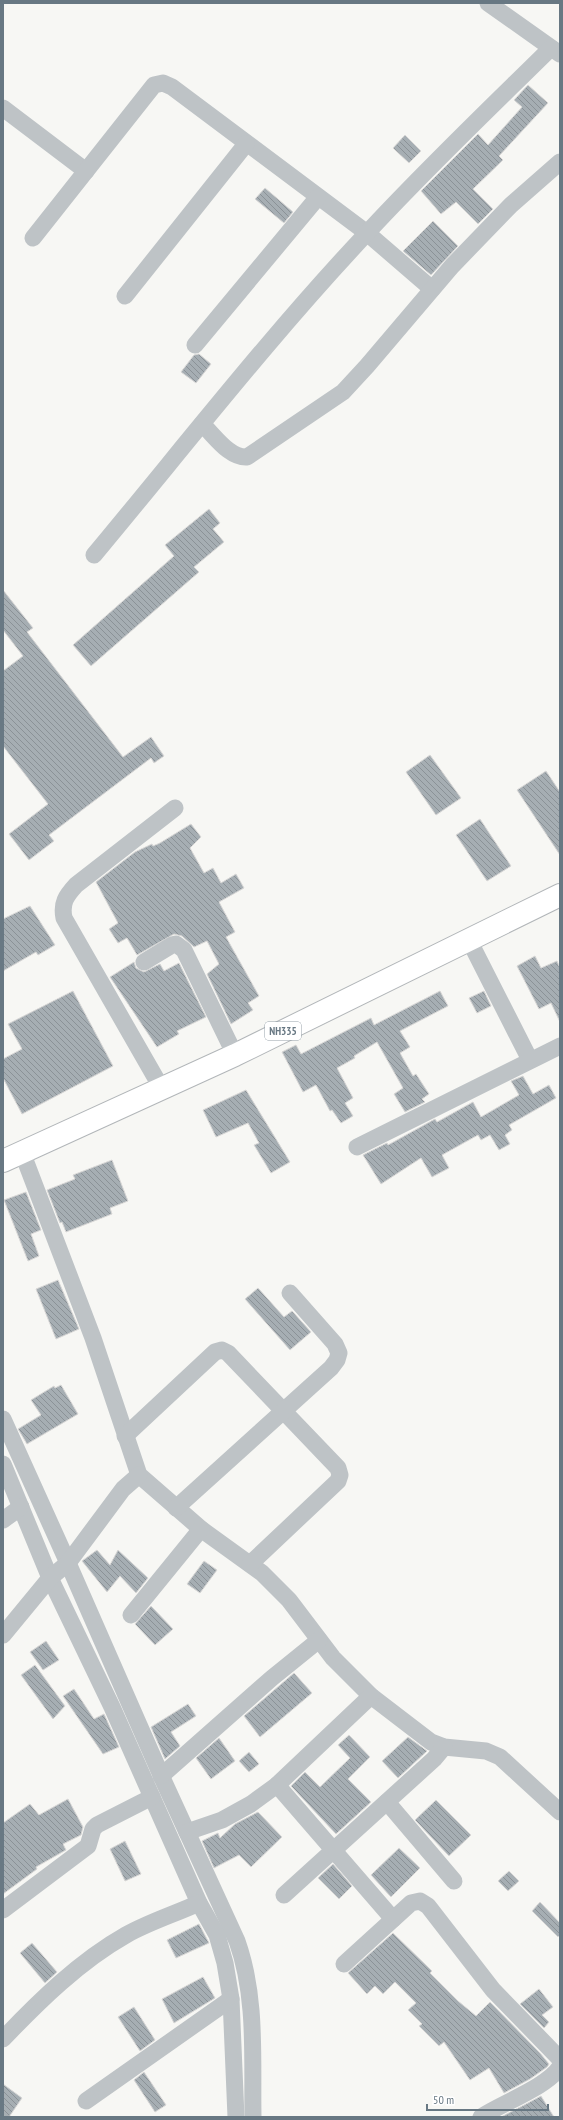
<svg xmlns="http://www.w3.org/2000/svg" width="563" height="2120" viewBox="0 0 563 2120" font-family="'PT Sans Narrow',sans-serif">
<defs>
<pattern id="building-back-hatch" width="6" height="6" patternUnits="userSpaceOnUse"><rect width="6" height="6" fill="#a6aeb3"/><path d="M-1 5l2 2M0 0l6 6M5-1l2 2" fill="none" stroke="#8b9297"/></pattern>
</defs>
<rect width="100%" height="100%" fill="#f7f7f4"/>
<!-- building -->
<g fill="url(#building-back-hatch)" stroke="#d9d8d7">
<polygon points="528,85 548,103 499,156 503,160 473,189 493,209 478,224 456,202 441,214 421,191 478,134 488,145 522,107 514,100"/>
<polygon points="405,135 421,151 409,163 393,148"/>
<polygon points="265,188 293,212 284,223 255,199"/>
<polygon points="433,221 458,246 431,275 403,251"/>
<polygon points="199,354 211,364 196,383 181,372 194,355"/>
<polygon points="209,509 220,523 213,529 224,542 194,567 199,572 91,666 73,645 174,556 165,545"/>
<polygon points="3,590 33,628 27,632 123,757 151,737 164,756 154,763 151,758 49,835 54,841 29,860 9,834 48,804 3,746 3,671 23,656 3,630"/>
<polygon points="430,755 461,798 436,815 406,772"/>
<polygon points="546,771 560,792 560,855 517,790"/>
<polygon points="480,819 511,866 487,881 456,835"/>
<polygon points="191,824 201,837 190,848 204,873 213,868 221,883 236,874 244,888 219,902 235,932 226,937 259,996 248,1003 253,1010 231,1024 207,974 219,964 207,941 194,947 182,936 174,934 137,955 127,938 118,943 109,929 118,923 96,882 135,852 152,844 153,846 160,843"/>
<polygon points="30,906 55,945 38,955 36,952 3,971 3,919"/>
<polygon points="535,956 541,968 557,961 560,968 560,1022 551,1003 539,1009 517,966"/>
<polygon points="134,962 136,968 144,972 160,964 164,971 179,963 206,1017 177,1031 179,1034 157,1047 110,977"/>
<polygon points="73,991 113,1066 22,1114 3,1078 3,1059 22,1049 8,1024"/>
<polygon points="440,991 448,1006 400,1031 410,1047 400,1053 413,1076 416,1074 429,1094 422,1099 425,1102 405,1112 394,1094 403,1088 377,1042 354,1056 355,1058 337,1068 353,1098 345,1103 353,1116 341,1123 332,1110 330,1111 316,1085 303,1092 282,1052 296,1045 301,1054 371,1018 374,1025"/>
<polygon points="484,991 491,1006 477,1013 469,998"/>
<polygon points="523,1076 533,1094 549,1085 556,1098 509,1125 512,1130 505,1135 510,1144 499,1150 490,1135 481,1140 478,1135 442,1155 449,1168 432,1177 421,1158 381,1184 363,1155 387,1143 388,1145 435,1119 437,1122 473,1102 481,1117 519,1095 511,1081"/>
<polygon points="246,1090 290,1162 271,1173 254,1145 259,1143 248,1123 216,1137 203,1110"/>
<polygon points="112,1160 128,1201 110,1208 112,1214 66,1232 62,1222 60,1223 47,1190 75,1179 73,1175"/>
<polygon points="26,1192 41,1230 31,1234 39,1256 28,1261 4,1200"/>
<polygon points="58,1280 79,1329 56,1339 36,1289"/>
<polygon points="258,1288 284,1317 292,1311 311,1332 290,1350 245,1299"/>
<polygon points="61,1385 78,1414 27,1444 18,1429 41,1415 31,1400 54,1386 55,1388"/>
<polygon points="97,1550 110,1565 118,1550 148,1578 136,1593 120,1576 107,1592 82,1561"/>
<polygon points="204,1561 217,1570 200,1593 187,1584"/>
<polygon points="151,1606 173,1629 155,1645 135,1624"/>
<polygon points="46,1641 59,1660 43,1670 30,1652"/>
<polygon points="35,1665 65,1706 53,1719 21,1675"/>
<polygon points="294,1673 312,1693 260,1737 244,1716"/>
<polygon points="74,1689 94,1719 104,1714 119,1747 103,1754 63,1696"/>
<polygon points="188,1704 196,1716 171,1732 180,1746 165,1759 151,1727"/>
<polygon points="349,1735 370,1757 348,1779 371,1802 336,1834 291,1786 305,1772 320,1787 350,1758 338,1745"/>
<polygon points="408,1737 427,1751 398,1778 382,1761"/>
<polygon points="219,1738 235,1761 211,1779 196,1758"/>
<polygon points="249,1752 259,1764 249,1772 239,1761"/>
<polygon points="68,1799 83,1827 81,1835 63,1844 66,1850 36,1867 37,1869 3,1894 3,1823 30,1804 39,1815"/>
<polygon points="436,1800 471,1835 449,1856 415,1820"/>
<polygon points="258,1812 282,1837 251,1867 239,1855 214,1868 202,1841 218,1833 220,1838 235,1824"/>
<polygon points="125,1841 141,1874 125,1881 110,1849"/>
<polygon points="399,1848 420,1868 391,1897 371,1875"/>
<polygon points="333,1864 352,1886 339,1899 318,1878"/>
<polygon points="509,1871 519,1881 508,1891 498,1881"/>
<polygon points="540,1902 560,1923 560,1935 558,1937 532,1911"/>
<polygon points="199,1924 209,1943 176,1958 167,1940"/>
<polygon points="393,1933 432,1971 430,1973 458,2001 476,2016 490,2002 540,2053 549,2064 547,2067 530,2079 504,2093 489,2068 470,2080 444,2042 439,2046 419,2026 422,2024 408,2010 416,2003 395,1982 383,1994 375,1986 367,1994 348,1973"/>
<polygon points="32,1943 57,1972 45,1983 20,1953"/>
<polygon points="203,1977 215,1998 174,2023 162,1999"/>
<polygon points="539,1989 553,2007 542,2015 549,2022 544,2028 520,2004"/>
<polygon points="134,2007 155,2040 140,2051 118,2017"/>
<polygon points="144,2072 166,2105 155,2112 134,2080"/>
<polygon points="3,2084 22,2098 9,2117 3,2117"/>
<polygon points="541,2096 554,2117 501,2117 528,2103"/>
</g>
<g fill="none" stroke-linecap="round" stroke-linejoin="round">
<!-- highway casing -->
<g stroke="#b2b6b9" stroke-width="24">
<polyline id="highway" points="3,1161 235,1055 560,895"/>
</g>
<!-- minor -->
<g stroke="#bec3c6" stroke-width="17">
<polyline points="488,3 560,54"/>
<polyline points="3,108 86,171"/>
<polyline points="33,238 154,85 163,83 172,87 367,233 432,289"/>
<polyline points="125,296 246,144"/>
<polyline points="195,345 318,197"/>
<path d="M 202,424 C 215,436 229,458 247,457 L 343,392 L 367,366 L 452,266 L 511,205 L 560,162"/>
<path d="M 94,555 C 184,447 271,335 367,233 C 426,169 489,109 551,48"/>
<polyline points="469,940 530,1060"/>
<polyline points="144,962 172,945 176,944 184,950 235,1055"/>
<path d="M 162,1089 L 64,918 C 61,903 66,896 76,885 L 175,808"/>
<polyline points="357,1147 560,1046"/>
<polyline points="22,1152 93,1338 139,1475 201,1529 262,1573 289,1600 333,1658 371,1696 431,1742 444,1747 486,1751 500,1757 560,1812"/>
<path d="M 3,1419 L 68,1563 L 164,1782 L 237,1941 C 257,1997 252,2058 253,2117"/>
<polyline points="125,1436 215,1352 222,1350 228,1353 338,1468 340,1475 338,1481 250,1564"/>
<polyline points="3,1464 50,1578 112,1707 199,1903 217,1935 225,1963 231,1999 236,2117"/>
<polyline points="176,1508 331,1368 337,1360 339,1353 335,1344 290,1293"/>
<polyline points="3,1520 21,1507"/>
<polyline points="131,1615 201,1529"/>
<polyline points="3,1635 50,1578 68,1563 123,1489 139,1475"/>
<polyline points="161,1776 272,1678 319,1640"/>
<polyline points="277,1785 393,1919"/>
<polyline points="387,1802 454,1881"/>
<polyline points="187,1832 222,1820 251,1804 277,1785 371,1696"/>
<polyline points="284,1895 434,1759 444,1747"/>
<polyline points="3,1910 88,1846 93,1829 97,1825 152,1797"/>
<polyline points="344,1964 411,1903 420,1901 428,1906 493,1990 560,2059"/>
<path d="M 3,2039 C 39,2001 80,1961 126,1935 C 149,1922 175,1914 199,1903"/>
<polyline points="86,2101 231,1999"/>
<path d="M 481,2117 C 502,2103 547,2087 560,2067"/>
</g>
<!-- highway -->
<use href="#highway" stroke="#fff" stroke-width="22"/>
</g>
<g text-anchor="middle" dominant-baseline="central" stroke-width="4" stroke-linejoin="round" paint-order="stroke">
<!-- shield labels -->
<rect fill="#fff" stroke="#95a0a8" stroke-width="1" x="265" y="1022" width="36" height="18" rx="3"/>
<g font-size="11" font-weight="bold" fill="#687883">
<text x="283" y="1031">NH335</text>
</g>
</g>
<!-- border -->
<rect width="563" height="2120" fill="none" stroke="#687883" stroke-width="8"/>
<!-- scale -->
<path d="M427 2104v6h121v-6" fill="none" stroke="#687883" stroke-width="2"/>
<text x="433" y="2104" font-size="12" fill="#687883" stroke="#ffffff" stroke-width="3" paint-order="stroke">50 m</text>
</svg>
